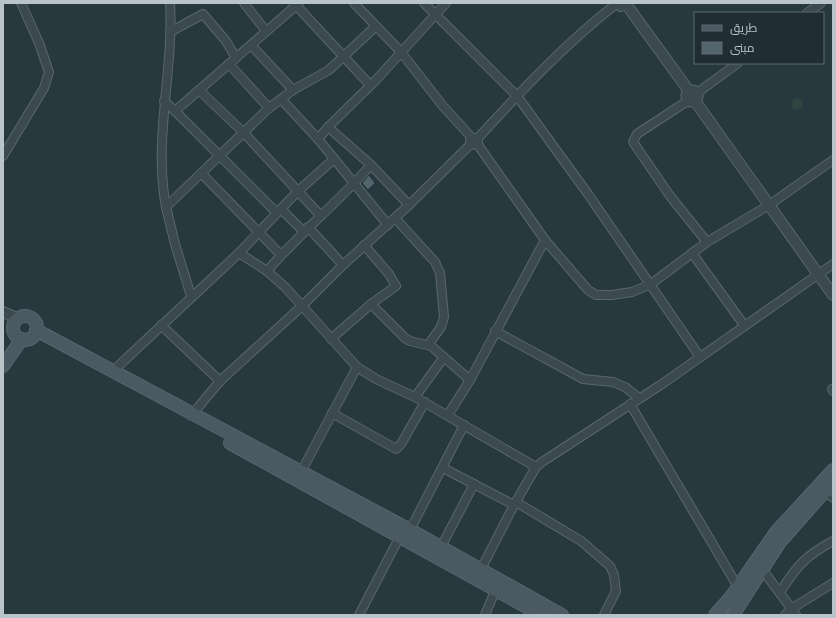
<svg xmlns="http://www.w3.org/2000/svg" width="836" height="618" viewBox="0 0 836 618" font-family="'Fira Sans',Cairo,sans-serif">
<rect width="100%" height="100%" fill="#28383f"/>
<!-- green -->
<circle fill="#2e4540" cx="797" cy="104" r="6"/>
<!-- building -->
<polygon fill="#53656c" stroke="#223036" points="369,175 375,183 368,190 362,183"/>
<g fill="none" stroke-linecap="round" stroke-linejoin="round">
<!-- service casing -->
<g stroke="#59676d" stroke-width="6">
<polyline id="service" points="825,494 833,500"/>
</g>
<!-- minor casing -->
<g stroke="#59676d" stroke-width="10">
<g id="minor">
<polyline points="244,3 266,31"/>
<polyline points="294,3 370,85"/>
<polyline points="354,3 401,52 442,105 472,138 478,138 478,145 471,144 470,141 472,138"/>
<polyline points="424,3 517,96 588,194 700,357"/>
<polyline points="807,13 821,3"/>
<polyline points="170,32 203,14 226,41 236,58"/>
<polyline points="251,45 293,90"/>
<polyline points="229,64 269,108"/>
<polyline points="199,90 243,132 320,215"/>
<polyline points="697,93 738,63"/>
<polyline points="281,99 318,139 388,225"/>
<polyline points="689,100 637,134 633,142 670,196 707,242"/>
<polyline points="164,101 175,111 299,3"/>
<polyline points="175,111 277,213"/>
<polyline points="328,127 371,165 409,205"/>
<path d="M 478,138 C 521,91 566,43 616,4"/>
<polyline points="318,139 328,127 376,80 446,3"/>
<polyline points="3,156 44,88 49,72 39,43 21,3"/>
<polyline points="202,174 281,255"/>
<path d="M 166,207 C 153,139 174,71 170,3"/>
<polyline points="281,209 304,232"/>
<polyline points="395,218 435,262 440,273 444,317 441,327 428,345"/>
<polyline points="308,227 343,265"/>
<polyline points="545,240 588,290 596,295 612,295 632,292 651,284 707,242 769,205 833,160"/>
<polyline points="239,253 267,271 285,287 357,367 376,379 415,397 536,467"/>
<polyline points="692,253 744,325"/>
<path d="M 267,271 C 299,234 338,202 371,165"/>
<polyline points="191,296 175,244 166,207 269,108 293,90 329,70 376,26"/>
<polyline points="371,304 405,338 410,341 431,346 470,380"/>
<polyline points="161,325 220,381"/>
<polyline points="495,331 583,379 613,382 625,387 639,398"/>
<polyline points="331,339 371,304 396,286 389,274 364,245"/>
<polyline points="113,371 239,253 298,191 334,159"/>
<polyline points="832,389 833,391"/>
<polyline points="415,397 444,357"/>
<polyline points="630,404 738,587"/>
<polyline points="332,413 396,449 401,444 425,402"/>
<polyline points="448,415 470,380 545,240 478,145"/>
<polyline points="191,416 220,381 302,306 343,265 409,205 471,144"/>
<polyline points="443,468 514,505"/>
<polyline points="301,472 357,367"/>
<polyline points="516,502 581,541 610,566 614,575 616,591 604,615"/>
<polyline points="410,530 464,425"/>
<polyline points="441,547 474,484"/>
<polyline points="762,569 796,615"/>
<polyline points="479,573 514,505 536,467 542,462 662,384 833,264"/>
<path d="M 780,592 C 797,566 805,556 833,541"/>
<polyline points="359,615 399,538"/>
<polyline points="485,615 495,591"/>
<polyline points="785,615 791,609 833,583"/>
</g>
</g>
<!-- tertiary casing -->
<g stroke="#59676d" stroke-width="12">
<g id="tertiary">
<polyline points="616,3 621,6 627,3"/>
<polyline points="626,4 689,91"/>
<circle cx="692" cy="96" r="5.5"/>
<polyline points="695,101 833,295"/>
<polyline points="3,312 17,318"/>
</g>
</g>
<!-- secondary casing -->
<g stroke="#59676d" stroke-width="14">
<g id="secondary">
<circle cx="25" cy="328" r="12"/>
<polyline points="36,330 410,530 562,615"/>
<polyline points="3,366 22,339"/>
<polyline points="230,443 541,615"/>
<polyline points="715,615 731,597 776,532 833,470"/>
<polyline points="733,615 780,542 833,482"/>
</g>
</g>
<!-- service -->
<use href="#service" stroke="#3c494f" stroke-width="4"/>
<!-- minor -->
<use href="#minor" stroke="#3c494f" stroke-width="8"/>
<!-- tertiary -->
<use href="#tertiary" stroke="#3c494f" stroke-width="10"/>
<!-- secondary -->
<use href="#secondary" stroke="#4a5962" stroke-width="12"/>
</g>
<!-- border -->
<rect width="836" height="618" fill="none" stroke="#b8c4ca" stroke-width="8"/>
<!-- legend -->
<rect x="694" y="12" width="130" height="52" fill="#202e34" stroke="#5d6a70"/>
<rect x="702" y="25" width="20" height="6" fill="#4a5962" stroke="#5d6a70"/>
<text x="730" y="32" font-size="12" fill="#b8c4ca">طريق</text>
<rect x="702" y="42" width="20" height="12" fill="#53656c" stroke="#5d6a70"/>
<text x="730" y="52" font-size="12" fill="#b8c4ca">مبنى</text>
</svg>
